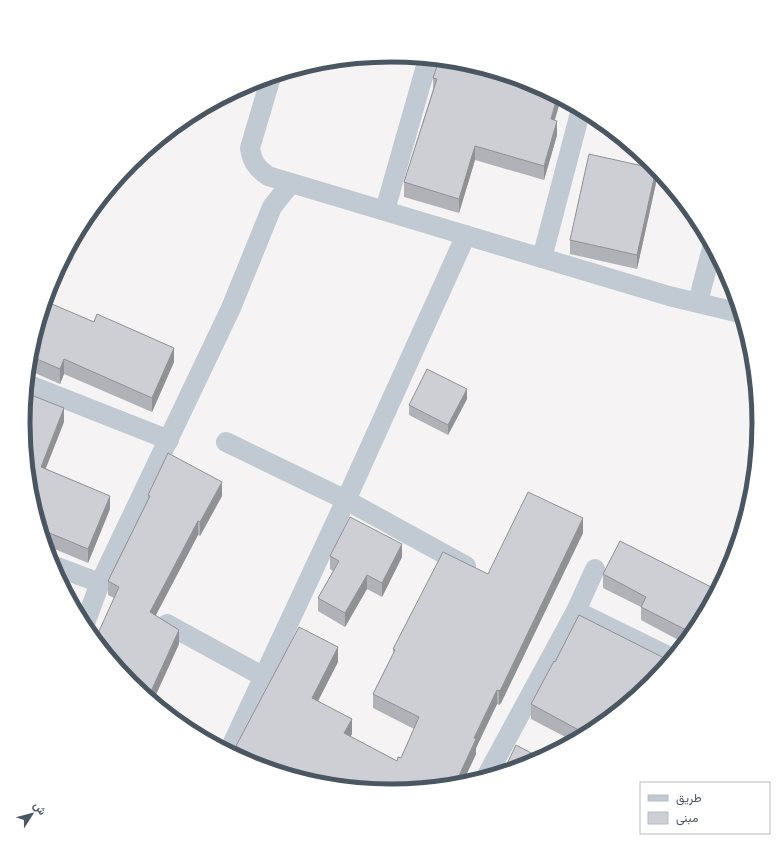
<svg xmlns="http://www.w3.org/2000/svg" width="782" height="846" viewBox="0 0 782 846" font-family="'Source Sans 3',Vazirmatn,sans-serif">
<rect width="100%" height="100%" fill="#f5f3f3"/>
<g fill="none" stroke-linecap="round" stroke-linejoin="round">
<!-- street -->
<g stroke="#c1cad2" stroke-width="20">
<path d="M 271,77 L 250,148 C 252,162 257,168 268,176 L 669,296 L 740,313"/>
<polyline points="385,210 428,59"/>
<polyline points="542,258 581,109"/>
<polyline points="698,302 712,248"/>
<polyline points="27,384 169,440"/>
<polyline points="226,442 346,500 466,566"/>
<polyline points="52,565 100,583"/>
<polyline points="576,611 672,658"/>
<polyline points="167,624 264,677"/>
<polyline points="84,626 100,583 231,308 272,207 291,183"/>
<polyline points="229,751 346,500 466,235"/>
<polyline points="486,777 576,611 595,569"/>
</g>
</g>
<!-- wall -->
<g fill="#b0b2b7">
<polygon points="433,78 555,120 557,135 544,180 475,160 459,213 404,197 404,182 433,89"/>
<polygon points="656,183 637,269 570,254 570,240"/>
<polygon points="727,275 731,282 734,294 726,291 726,279"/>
<polygon points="30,351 174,362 152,412 64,374 60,384 28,370"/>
<polygon points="467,399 448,435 409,415 409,405"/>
<polygon points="64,422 46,468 110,509 88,563 45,545 30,495"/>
<polygon points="148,495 222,496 200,536 198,535 156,615 179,644 153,701 131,683 114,598 108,595 108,581 148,499"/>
<polygon points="583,533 501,703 499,705 497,704 476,748 476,754 462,784 391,791 319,784 250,763 236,755 236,746 338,662 317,701 352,734 350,736 397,761 401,758 414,729 373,708 373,694 393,654 393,649 488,574"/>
<polygon points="620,541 697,628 684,643 641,620 641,607 603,588 603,574"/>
<polygon points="330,556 402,557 382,597 367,589 345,627 318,611 318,598 333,571 330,569"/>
<polygon points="531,704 595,729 573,741 531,719"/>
</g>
<!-- shaded-wall -->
<g fill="#909195">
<polygon points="557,97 561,99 551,133 551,119"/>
<polygon points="557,121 557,135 544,180 544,166"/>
<polygon points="475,146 475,160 459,213 459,199"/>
<polygon points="656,169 656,183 637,269 637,255"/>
<polygon points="174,348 174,362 152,412 152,398"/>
<polygon points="64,359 64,374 60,384 60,369"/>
<polygon points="467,389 467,399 448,435 448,425"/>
<polygon points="64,408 64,422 41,480 41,467"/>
<polygon points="222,482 222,496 200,536 200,522"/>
<polygon points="110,496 110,509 88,563 88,549"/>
<polygon points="583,518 583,533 501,703 499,705 499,691"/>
<polygon points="198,521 198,535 150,626 150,612"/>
<polygon points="402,544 402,557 382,597 382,583"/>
<polygon points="367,575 367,589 345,627 345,613"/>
<polygon points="71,590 71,601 68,596"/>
<polygon points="179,630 179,644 153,701 148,698"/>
<polygon points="338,647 338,662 312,713 312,698"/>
<polygon points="497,690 497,704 476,748 476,754 462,784 457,784 457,780 474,738"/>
<polygon points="352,719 352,734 344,747 344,733"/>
<polygon points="455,779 455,785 452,785"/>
</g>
<!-- building -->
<g fill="#cdcfd5" stroke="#909195">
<polygon points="439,60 463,62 532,83 557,97 551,119 557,121 544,166 475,146 459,199 404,182 437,79 433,78"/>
<polygon points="589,154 656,169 637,255 570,240"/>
<polygon points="727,275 730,280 726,279"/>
<polygon points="45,301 94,322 97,314 174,348 152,398 64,359 60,369 30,356 30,351"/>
<polygon points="427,369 467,389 448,425 409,405"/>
<polygon points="26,393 64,408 41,467 110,496 88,549 40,529 30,495 23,423"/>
<polygon points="168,453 222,482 200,522 198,521 150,612 179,630 148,698 131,683 95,640 119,587 108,581 150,496 148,495"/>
<polygon points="528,492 583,518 501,689 499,691 497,690 474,738 476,739 457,780 455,779 452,785 391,791 328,785 320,780 318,784 260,766 263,760 236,746 299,627 338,647 312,698 352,719 344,733 397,761 398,757 401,758 419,717 373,694 395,650 393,649 443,552 488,574"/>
<polygon points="350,517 402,544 382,583 367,575 345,613 318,598 339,561 330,556"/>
<polygon points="620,541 717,590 697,628 692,633 641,607 646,597 603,574"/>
<polygon points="64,588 71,590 68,596"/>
<polygon points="579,615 670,661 651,683 595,729 586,734 531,704 554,661 555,662"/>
<polygon points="516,745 535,755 547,755 532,763 503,772"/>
</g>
<!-- crop -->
<path d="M0 0H782V846H0ZM30 423a361 361 0 1 1 722 0a361 361 0 1 1-722 0Z" fill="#fff" fill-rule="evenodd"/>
<path fill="none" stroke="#4a5661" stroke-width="5" d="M30 423a361 361 0 1 1 722 0a361 361 0 1 1-722 0Z"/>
<!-- legend -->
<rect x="640" y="782" width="130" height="52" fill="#ffffff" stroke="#b7bbc0"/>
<rect x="648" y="795" width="20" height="6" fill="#c1cad2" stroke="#b7bbc0"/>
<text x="676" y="802" font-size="12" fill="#4a5661">طريق</text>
<rect x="648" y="812" width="20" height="12" fill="#cdcfd5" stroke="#b7bbc0"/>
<text x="676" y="822" font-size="12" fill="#4a5661">مبنى</text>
<!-- north arrow -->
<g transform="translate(32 814) rotate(54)" stroke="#ffffff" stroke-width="3" paint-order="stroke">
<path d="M0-3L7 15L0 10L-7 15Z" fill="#4a5661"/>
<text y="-6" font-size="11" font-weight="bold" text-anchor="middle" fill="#4a5661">ش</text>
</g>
</svg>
